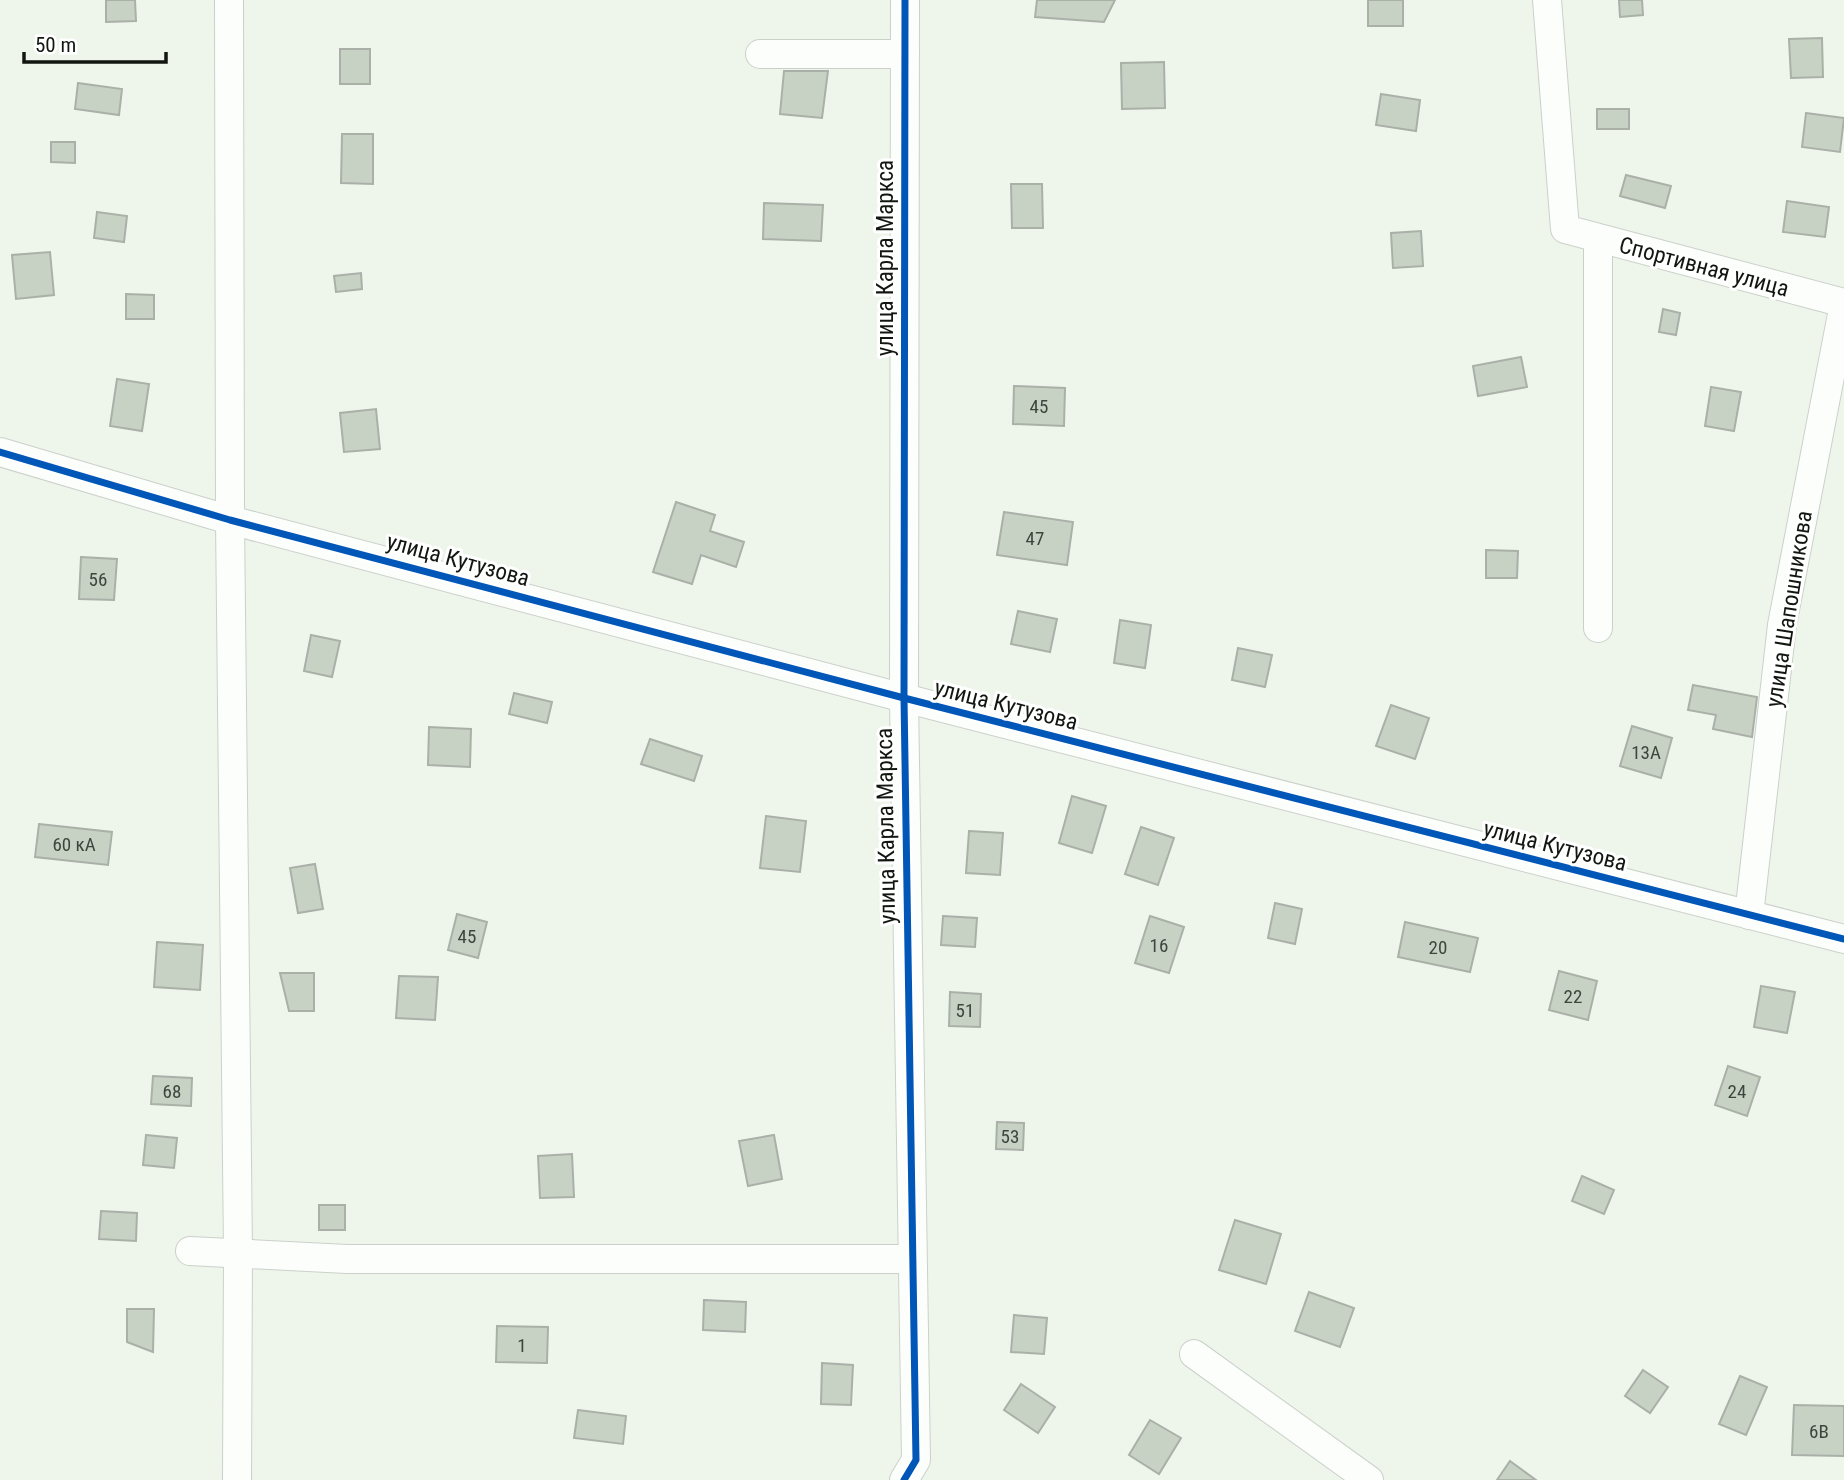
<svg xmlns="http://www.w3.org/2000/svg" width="1844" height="1480" viewBox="0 0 1844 1480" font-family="'Roboto Condensed',sans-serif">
<rect width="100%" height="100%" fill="#eef6ec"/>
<!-- building -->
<g fill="#c7d2c4" stroke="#aab0a8" stroke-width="2">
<polygon points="106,0 135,0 136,21 106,22"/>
<polygon points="1037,0 1115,0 1104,22 1035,17"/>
<rect x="1368" y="0" width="35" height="26"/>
<polygon points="1619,0 1642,0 1643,15 1620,17"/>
<polygon points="1822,38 1823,77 1791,78 1789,39"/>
<rect x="340" y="49" width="30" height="35"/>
<polygon points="1164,62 1165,108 1122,109 1121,63"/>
<polygon points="784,71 828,71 822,118 780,114"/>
<polygon points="78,83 122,89 119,115 75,109"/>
<polygon points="1381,94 1420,100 1416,131 1376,125"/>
<rect x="1597" y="109" width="32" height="20"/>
<polygon points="1806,113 1844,118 1840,152 1802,147"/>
<polygon points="342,134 373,134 373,184 341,183"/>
<polygon points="51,142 75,142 75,163 51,162"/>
<polygon points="1626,175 1671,186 1665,208 1620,196"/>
<polygon points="1011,184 1042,184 1043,228 1012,228"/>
<polygon points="1787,201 1829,207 1825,237 1783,232"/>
<polygon points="764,203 823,205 821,241 763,239"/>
<polygon points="97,212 127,216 124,242 94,238"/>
<polygon points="1421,231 1423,266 1393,268 1391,233"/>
<polygon points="50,252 54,295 16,299 12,255"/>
<polygon points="361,273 362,289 336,292 334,276"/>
<polygon points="126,294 154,295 154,319 126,319"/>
<polygon points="1663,309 1680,313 1676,335 1659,332"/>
<polygon points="1521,357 1527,387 1478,396 1473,366"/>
<polygon points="117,379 149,384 142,431 110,426"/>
<polygon points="1014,386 1065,388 1064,426 1013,424"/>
<polygon points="1711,387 1741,392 1734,431 1705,426"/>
<polygon points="376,409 380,449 344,452 340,413"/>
<polygon points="676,502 715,515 710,531 744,542 736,567 701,555 692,584 653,572"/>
<polygon points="1004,512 1073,522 1067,565 997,555"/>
<polygon points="1486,550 1518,551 1517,578 1486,578"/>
<polygon points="81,557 117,559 114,600 79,599"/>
<polygon points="1018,611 1057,619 1050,652 1011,644"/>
<polygon points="1120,620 1151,625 1145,668 1114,663"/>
<polygon points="311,635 340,641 332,677 304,671"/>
<polygon points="1238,648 1272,655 1265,687 1232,680"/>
<polygon points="1693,685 1757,697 1752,737 1713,729 1716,715 1688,710"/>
<polygon points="514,693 552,702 547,723 509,714"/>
<polygon points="1391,705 1429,718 1415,759 1376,746"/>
<polygon points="1632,726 1672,738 1661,778 1620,766"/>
<polygon points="429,727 471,729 470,767 428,765"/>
<polygon points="650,739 702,756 694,781 641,764"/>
<polygon points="1072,796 1106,806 1092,853 1059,843"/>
<polygon points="766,816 806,821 800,872 760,868"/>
<polygon points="39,824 112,832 108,865 35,857"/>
<polygon points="1141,827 1174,838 1158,885 1125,874"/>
<polygon points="969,831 1003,833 1000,875 966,873"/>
<polygon points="315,864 323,909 298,913 290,868"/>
<polygon points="1275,903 1302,909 1295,944 1268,938"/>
<polygon points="457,914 487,922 478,958 448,950"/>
<polygon points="943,916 977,918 975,947 941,945"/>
<polygon points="1150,916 1184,927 1169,973 1135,963"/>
<polygon points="1405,922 1478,938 1470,972 1398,957"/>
<polygon points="157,942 203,945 200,990 154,987"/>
<polygon points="1559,971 1597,981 1588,1020 1549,1010"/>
<polygon points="280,973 314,973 314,1011 289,1011"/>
<polygon points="399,976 438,977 435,1020 396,1018"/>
<polygon points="1761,986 1795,992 1787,1033 1754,1027"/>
<polygon points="950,992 981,994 980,1027 949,1026"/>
<polygon points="1728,1066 1760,1077 1747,1116 1715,1105"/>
<polygon points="153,1076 192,1078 191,1106 151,1104"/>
<polygon points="997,1122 1024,1123 1023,1150 996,1149"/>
<polygon points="146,1135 177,1138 174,1168 143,1165"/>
<polygon points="774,1135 782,1179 748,1186 739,1141"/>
<polygon points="572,1154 574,1197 540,1198 538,1156"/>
<polygon points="1582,1176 1614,1190 1604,1214 1572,1201"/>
<rect x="319" y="1205" width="26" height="25"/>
<polygon points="101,1211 137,1213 136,1241 99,1239"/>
<polygon points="1235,1220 1281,1234 1266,1284 1219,1270"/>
<polygon points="1309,1292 1354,1308 1340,1347 1295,1331"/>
<polygon points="704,1300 746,1302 745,1332 703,1330"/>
<polygon points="127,1309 154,1309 153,1352 127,1342"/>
<polygon points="1014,1315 1047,1318 1044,1354 1011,1352"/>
<polygon points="497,1326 548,1327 547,1363 496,1362"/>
<polygon points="822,1363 853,1365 851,1405 821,1404"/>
<polygon points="1643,1370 1668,1387 1650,1413 1625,1396"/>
<polygon points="1740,1376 1767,1387 1746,1435 1719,1424"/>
<polygon points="1021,1384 1055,1407 1038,1433 1004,1410"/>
<polygon points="1794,1405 1844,1406 1844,1456 1792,1455"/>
<polygon points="578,1410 626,1416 623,1444 574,1438"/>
<polygon points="1150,1420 1181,1438 1159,1474 1129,1455"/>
<polygon points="1510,1461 1536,1480 1497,1480"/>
</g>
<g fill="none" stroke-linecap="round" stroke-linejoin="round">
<!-- minor casing -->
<g stroke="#cbd1ca" stroke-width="30">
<g id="minor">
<polyline points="229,0 230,520 238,1253 237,1480"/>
<polyline points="1547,0 1565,229 1844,303"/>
<polyline points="760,54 905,54"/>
<polyline points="1598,239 1598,628"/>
<polyline points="0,452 230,520 904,698 1844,939"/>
<polyline points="1749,915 1782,625 1844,304"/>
<polyline points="190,1251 347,1259 912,1259"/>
<polyline points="1194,1354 1369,1480"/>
<polyline points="904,1480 916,1460 904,698 905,0"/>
</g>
</g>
<!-- minor -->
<use href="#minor" stroke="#fcfefc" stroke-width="28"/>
<!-- cycleway casing -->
<g stroke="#fff" stroke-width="11">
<g id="cycleway">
<polyline points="0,452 230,520 904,698 1844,939"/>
<polyline points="904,1480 916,1460 904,698 905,0"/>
</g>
</g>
<!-- cycleway -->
<use href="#cycleway" stroke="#0057b8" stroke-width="7"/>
</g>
<g text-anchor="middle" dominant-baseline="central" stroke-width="6" stroke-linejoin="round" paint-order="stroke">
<!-- number labels -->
<g font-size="19" fill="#3e453d">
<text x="1039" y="406">45</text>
<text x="1035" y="538">47</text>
<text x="98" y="579">56</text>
<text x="1646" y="752">13А</text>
<text x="74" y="844">60 кА</text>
<text x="467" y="936">45</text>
<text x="1159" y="945">16</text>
<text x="1438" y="947">20</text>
<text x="1573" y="996">22</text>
<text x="965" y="1010">51</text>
<text x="172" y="1091">68</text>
<text x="1737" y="1091">24</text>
<text x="1010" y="1136">53</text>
<text x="522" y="1345">1</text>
<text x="1819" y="1431">6В</text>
</g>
<!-- street labels -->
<g font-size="23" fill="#111610" stroke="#fff">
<text transform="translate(885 258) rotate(-90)">улица Карла Маркса</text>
<text transform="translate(1704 267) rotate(15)">Спортивная улица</text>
<text transform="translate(458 560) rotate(15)">улица Кутузова</text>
<text transform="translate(1789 609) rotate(-81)">улица Шапошникова</text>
<text transform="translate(1006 705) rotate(14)">улица Кутузова</text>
<text transform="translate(886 826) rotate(-91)">улица Карла Маркса</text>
<text transform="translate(1555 846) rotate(14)">улица Кутузова</text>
</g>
</g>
<!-- scale -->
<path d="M24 52v10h142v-10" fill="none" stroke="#111610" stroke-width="3.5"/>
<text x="35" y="52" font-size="21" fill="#111610" stroke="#ffffff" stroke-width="5" paint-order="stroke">50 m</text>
</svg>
